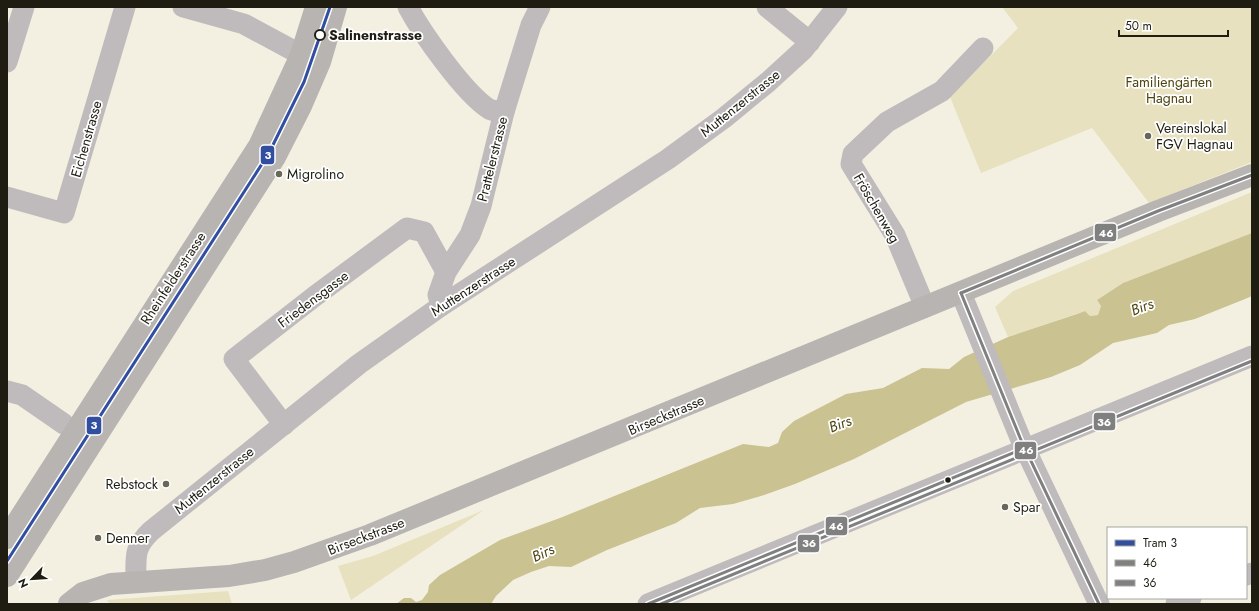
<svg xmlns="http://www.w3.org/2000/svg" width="1259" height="611" viewBox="0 0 1259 611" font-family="Jost,sans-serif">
<rect width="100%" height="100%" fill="#f3f0e1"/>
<!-- green -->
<g fill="#e7e1bf">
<polygon points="1002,7 1252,7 1252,162 1149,203 1092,128 981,173 950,97 1018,28"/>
<polygon points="1252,192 1252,233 1123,283 1097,300 1101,306 1098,315 1090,316 1085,311 1008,337 995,307 1013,291"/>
<polygon points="484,510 351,600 338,566 373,556"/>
<polygon points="228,591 232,604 110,604 107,600"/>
</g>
<!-- water -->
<polygon fill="#cac290" points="1252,233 1252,296 1245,299 1195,319 1169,325 1157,333 1113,343 1080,365 1051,377 966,402 854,459 795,484 761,496 733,504 700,508 676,523 607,550 571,567 549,566 531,572 513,580 496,596 491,604 396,604 404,598 411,598 416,602 422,600 428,592 429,585 440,575 500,540 560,518 743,444 769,447 778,443 782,432 794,421 846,394 883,388 922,368 949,369 964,357 1008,337 1077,314 1085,311 1090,316 1098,315 1101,306 1097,300 1123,283"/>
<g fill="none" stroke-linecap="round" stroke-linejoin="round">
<!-- minor -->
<g stroke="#bfbbbc" stroke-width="21">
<polyline points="183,7 244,24 296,52 317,61"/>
<path d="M 408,7 C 422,33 464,93 489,109 C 493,111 499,111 504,112"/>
<polyline points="767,7 810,42"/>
<polyline points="7,62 24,7"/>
<polyline points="7,197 64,213 125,7"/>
<polyline points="961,293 1021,440 1099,604"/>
<polyline points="441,306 438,295 446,272 470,235 481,206 504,112 531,25 540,7"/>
<polyline points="925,307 895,235 851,164 853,154 887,122 942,91 983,48"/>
<polyline points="7,391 22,395 64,424"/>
<polyline points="284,425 234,359 315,296 407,228 424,232 446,272"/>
<polyline points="1246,575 1252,573"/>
<path d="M 136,581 C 136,558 133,548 151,531 L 359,364 L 441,306 L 668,159 L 724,118 L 768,82 L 803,50 L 837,7"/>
<polyline points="648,604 1252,356"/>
<polyline points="1176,604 1191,598"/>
</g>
<!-- major -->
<g stroke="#b7b4b2" stroke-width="22">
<polyline points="7,538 259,146 301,55 316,7"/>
<polyline points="7,576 275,157 301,106 320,62 336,7"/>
<polyline points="69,604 83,593 111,584 229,576 265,570 294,562 370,535 1158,211 1252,175"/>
</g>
<!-- bus-1 casing -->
<g stroke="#fff" stroke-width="6">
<g id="bus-1">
<polyline points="961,293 1021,440 1099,604"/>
<polyline points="961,293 1158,211 1252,175"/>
<polyline points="648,604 1025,448"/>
</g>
</g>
<!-- bus-2 casing -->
<g stroke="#fff" stroke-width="6">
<polyline id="bus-2" points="661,604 1252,361"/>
</g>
<!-- bus-1 -->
<use href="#bus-1" stroke="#808080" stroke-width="3"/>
<!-- bus-2 -->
<use href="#bus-2" stroke="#808080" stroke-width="3"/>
<!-- tram-1 casing -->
<g stroke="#fff" stroke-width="6">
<polyline id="tram-1" points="7,561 269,153 304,82 330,7"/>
</g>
<!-- tram-1 -->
<use href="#tram-1" stroke="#324ea1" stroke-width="3"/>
</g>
<!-- markers -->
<circle fill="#fff" stroke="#1f1d12" stroke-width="2" cx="320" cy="35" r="5"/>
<g fill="#69675a" stroke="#fff" stroke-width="1.5">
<circle cx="1148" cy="136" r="4"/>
<circle cx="279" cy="174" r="4"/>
<circle cx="166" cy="484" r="4"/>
<circle cx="1005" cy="507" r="4"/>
<circle cx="98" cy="538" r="4"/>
</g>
<circle fill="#1f1d12" stroke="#fff" stroke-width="1.5" cx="948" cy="480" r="3.5"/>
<g text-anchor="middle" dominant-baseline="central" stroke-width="3.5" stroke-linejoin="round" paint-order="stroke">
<!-- stop labels -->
<g font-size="14" font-weight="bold" fill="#1f1d12" stroke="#fff" text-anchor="start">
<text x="329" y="35">Salinenstrasse</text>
</g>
<!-- park labels -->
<g font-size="14" fill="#4d4411" stroke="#fff">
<text x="1169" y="82">Familiengärten<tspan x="1169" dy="16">Hagnau</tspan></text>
</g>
<!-- street labels -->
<g font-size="14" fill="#1f1d12" stroke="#fff">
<text transform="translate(740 103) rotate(-39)">Muttenzerstrasse</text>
<text transform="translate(86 139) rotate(-74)">Eichenstrasse</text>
<text transform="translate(492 159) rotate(-76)">Prattelerstrasse</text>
<text transform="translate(877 208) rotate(60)">Fröschenweg</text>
<text transform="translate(173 278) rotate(-57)">Rheinfelderstrasse</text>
<text transform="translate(473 286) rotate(-33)">Muttenzerstrasse</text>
<text transform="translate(313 299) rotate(-37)">Friedensgasse</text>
<text transform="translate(666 415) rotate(-23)">Birseckstrasse</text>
<text transform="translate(214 480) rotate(-39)">Muttenzerstrasse</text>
<text transform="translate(366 536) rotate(-21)">Birseckstrasse</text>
</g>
<!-- poi labels -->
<g font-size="14" fill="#1f1d12" stroke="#fff" text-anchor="start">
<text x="1156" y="128">Vereinslokal<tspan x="1156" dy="16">FGV Hagnau</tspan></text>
<text x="287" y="174">Migrolino</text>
<text x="158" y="484" text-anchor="end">Rebstock</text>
<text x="1013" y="507">Spar</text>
<text x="106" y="538">Denner</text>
</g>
<!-- water labels -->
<g font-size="15" font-style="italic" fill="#4f4613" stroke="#fff">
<text transform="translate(1142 307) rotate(-21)">Birs</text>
<text transform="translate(840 424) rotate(-21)">Birs</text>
<text transform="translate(543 553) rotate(-24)">Birs</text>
</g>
</g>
<g stroke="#fff" stroke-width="1.5">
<rect x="260" y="145" width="15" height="20" rx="4" fill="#324ea1"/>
<rect x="1094" y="223" width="23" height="19" rx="4" fill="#808080"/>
<rect x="1093" y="412" width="23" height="19" rx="4" fill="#808080"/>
<rect x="86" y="416" width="16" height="19" rx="4" fill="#324ea1"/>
<rect x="1014" y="441" width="23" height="19" rx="4" fill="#808080"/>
<rect x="825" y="516" width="23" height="20" rx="4" fill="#808080"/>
<rect x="797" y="534" width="23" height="19" rx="4" fill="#808080"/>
</g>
<g font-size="11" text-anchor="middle" font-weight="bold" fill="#fff">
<text x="268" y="159">3</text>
<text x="1106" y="237">46</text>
<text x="1104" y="426">36</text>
<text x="94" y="429">3</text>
<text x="1026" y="454">46</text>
<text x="836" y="530">46</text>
<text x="809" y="547">36</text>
</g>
<!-- border -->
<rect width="1259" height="611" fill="none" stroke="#1f1d12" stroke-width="16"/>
<!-- legend -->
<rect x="1107" y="527" width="140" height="72" fill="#ffffff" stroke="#a5a5a0"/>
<rect x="1115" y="540" width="20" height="6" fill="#324ea1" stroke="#a5a5a0"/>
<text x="1143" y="547" font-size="12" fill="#1f1d12">Tram 3</text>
<rect x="1115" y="560" width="20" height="6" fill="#808080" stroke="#a5a5a0"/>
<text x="1143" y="567" font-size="12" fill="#1f1d12">46</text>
<rect x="1115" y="580" width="20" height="6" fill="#808080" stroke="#a5a5a0"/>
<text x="1143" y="587" font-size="12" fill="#1f1d12">36</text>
<!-- north arrow -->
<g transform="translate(32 579) rotate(245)" stroke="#ffffff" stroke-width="3" paint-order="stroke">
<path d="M0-3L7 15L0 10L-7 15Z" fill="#1f1d12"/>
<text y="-6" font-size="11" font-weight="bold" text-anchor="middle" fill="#1f1d12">N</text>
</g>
<!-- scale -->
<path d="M1119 30v6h109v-6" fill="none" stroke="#1f1d12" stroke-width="2"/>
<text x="1125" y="30" font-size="12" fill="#1f1d12" stroke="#ffffff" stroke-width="3" paint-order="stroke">50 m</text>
</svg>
